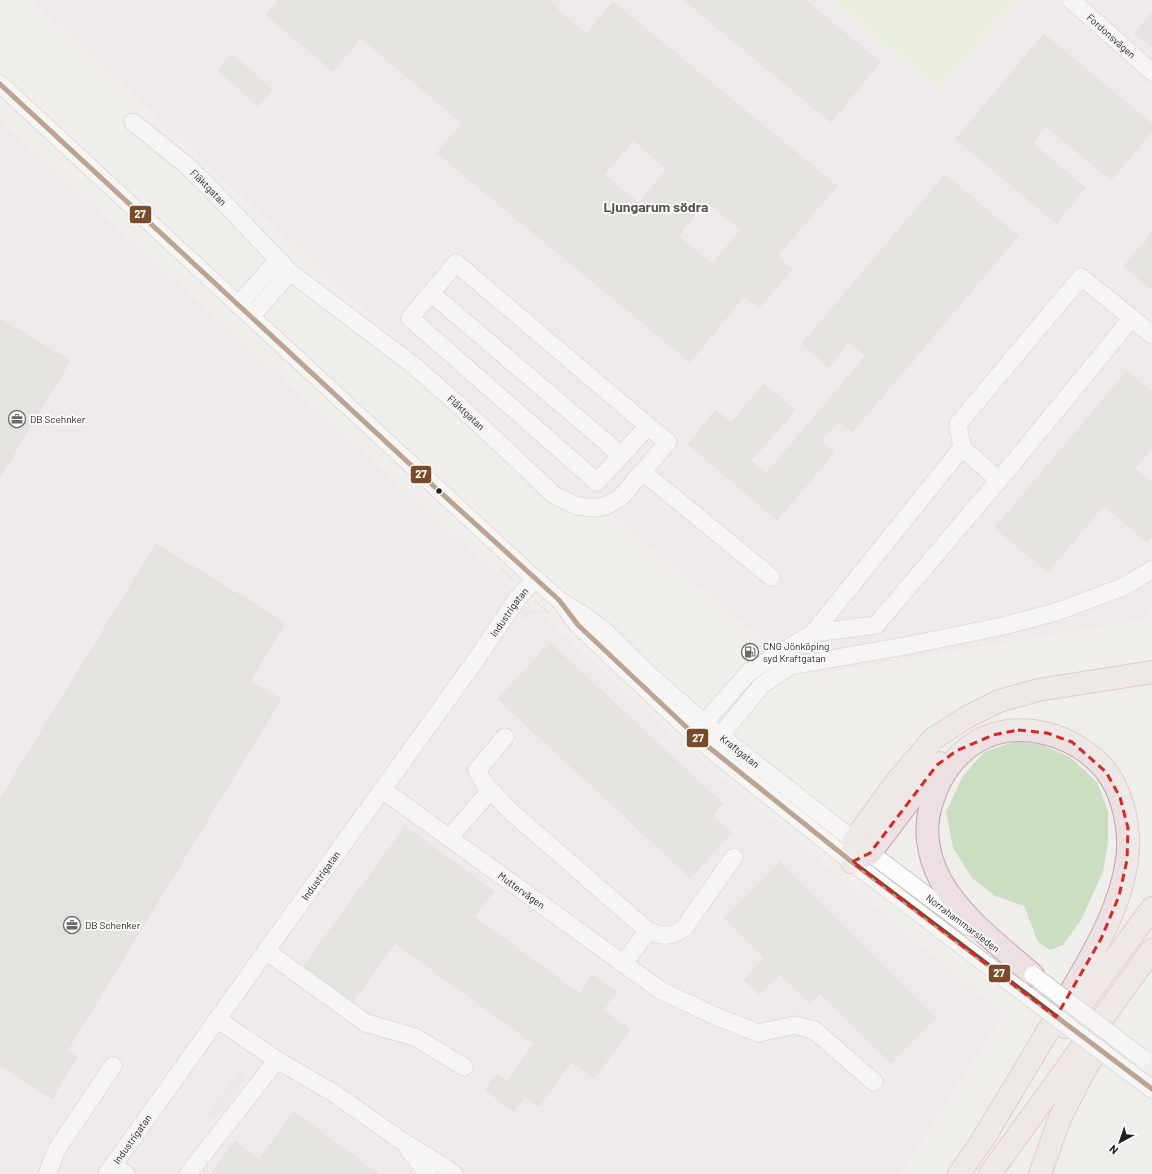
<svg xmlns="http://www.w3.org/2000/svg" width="1152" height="1174" viewBox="0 0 1152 1174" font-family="Barlow,sans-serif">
<rect width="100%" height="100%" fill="#f0eeeb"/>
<!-- industrial -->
<g fill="#ede4e9">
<polygon points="32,0 1152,0 1152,609 1144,619 816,674 766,642 593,500 580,499 562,494"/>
<polygon points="0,121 689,750 1003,1015 900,1174 0,1174"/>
</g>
<!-- grass -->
<polygon fill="#ddeccb" points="832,0 1016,0 938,88"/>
<!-- forest -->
<polygon fill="#cbdec1" points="1016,741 1042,745 1070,757 1097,782 1108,811 1108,843 1103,872 1081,920 1063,945 1050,950 1038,942 1024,906 995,896 972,878 953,848 946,812 963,776 984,752"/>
<!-- parking -->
<polygon fill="#e0dfde" points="240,1069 248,1075 215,1119 207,1113"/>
<!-- building -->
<g fill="#d7d4d2" stroke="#d3d0cc" fill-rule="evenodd">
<path d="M 279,0 L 549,0 L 558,8 L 556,9 L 587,34 L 613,2 L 837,186 L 777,256 L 792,269 L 759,308 L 744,296 L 690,362 L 437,153 L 462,123 L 361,38 L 333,71 L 266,15 ZM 633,140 L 667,169 L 639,203 L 604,175 ZM 706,201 L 741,230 L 712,264 L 678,236 Z"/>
<polygon points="684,0 805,0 880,62 831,122"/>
<polygon points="1152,13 1152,47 1135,33"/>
<polygon points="1044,34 1152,124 1152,131 1111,180 1046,126 1032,143 1085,188 1056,223 956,139"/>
<polygon points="232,54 272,90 258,106 218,70"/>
<polygon points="945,175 1018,236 852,432 838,421 821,441 834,453 777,520 688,444 716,410 731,423 764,384 795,410 751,461 766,474 866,356 849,342 829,367 802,344"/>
<polygon points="1152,233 1152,290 1124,266"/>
<polygon points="0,319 70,361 0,477"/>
<polygon points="1127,371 1152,392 1152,448 1135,469 1152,483 1152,537 1147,542 1104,505 1048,572 995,528"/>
<polygon points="156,544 285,623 250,681 281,699 67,1051 77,1057 52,1098 0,1066 0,799"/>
<polygon points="550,643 723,804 712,816 732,833 690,877 498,699"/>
<polygon points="405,827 494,891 474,917 580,994 593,975 616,992 603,1010 630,1030 594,1078 571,1062 539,1106 525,1096 514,1111 485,1090 496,1074 507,1082 534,1044 395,943 353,1001 304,966"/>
<polygon points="780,862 936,1018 891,1063 820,993 810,1004 780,974 759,994 744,979 764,958 724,918"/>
<polygon points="294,1112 378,1174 211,1174 235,1141 259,1159"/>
</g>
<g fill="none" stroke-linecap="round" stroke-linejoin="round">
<!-- minor casing -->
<g stroke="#c9c8c7" stroke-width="19">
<g id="minor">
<path id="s1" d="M 1071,0 L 1152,72"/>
<path id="s2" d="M 0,84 L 535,579 L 559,600 L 585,616 L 608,634 L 654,679 L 704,723 L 870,853 L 969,927"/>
<path id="s3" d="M 133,122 L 186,165 L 207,185 L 290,272 L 413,365 L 462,408 L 554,495 L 577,506 L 593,508 L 606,506 L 621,497 L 668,442 L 648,426 L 456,263 L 410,318 L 597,482 L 648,426"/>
<polyline points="431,293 621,455"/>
<polyline points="238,305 278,260"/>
<polyline points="251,317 290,272"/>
<polyline points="962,448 999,480"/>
<polyline points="643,472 771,577"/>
<polyline points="564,606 578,625 701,741 730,765 852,862 1020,990"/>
<polyline points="813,633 962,448 958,424 1081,277 1132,318"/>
<polyline points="505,737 477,770 485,784 508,809 648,931"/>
<polyline points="709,739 720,736 762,685 790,666 905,646 1003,626 1056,612 1123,587 1150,571 1152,569"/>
<polyline points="701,741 704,723 749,672 813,633 876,625 999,480 1132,318 1152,335"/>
<path id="s4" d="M 383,790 L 660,990 L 715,1016 L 758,1033 L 795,1025 L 814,1030 L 874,1082"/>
<polyline points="449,838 490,791"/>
<polyline points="266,951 366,1023 415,1037 464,1067"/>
<path d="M 623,964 L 648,931 C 663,937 671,937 684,928 L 734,857"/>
<polyline points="217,1019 277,1060 332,1092 399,1139 438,1163 454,1174"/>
<polyline points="1130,1073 1152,1089"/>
<polyline points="408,1149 428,1174"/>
<polyline points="113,1165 126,1174"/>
<polyline points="47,1174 57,1149 113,1066"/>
<path id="s5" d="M 107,1174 L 266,951 L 473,664 L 517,599 L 535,579"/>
<polyline points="188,1174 277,1060"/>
</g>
</g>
<!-- highway casing -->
<g stroke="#c5a2ac" stroke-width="24">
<g id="highway">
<polyline points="852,862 854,840 897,781 933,739 967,717 999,701 1038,690 1152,672"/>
<polyline points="852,862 870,853 920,787 940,763"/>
<polyline points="1065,1027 1152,908"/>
<path d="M 981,1142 C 1010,1095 1038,1048 1066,1000 C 1091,956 1120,911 1127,860 C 1131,831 1124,795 1106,771 C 1076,734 1018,717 976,742 C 955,755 940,776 933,799 C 923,826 927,855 941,881 C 963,919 1000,946 1033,975"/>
<polyline points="959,1174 989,1131"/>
<polyline points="990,1174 1152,950"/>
<polyline points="1040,1174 1060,1118 1084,1071 1103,1040"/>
</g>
</g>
<!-- path -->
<g stroke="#dccecd" stroke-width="2.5" stroke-dasharray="2 2" stroke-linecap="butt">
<polyline points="502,569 504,572 513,581"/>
<polyline points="535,601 549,613"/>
<polyline points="522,618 530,613 546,611"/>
</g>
<!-- minor -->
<use href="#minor" stroke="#fdfcfc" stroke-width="17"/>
<!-- highway -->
<use href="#highway" stroke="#ece0e2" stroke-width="22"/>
<!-- minor-bridge casing -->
<g stroke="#c9c8c7" stroke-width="19" stroke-linecap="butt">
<g id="minor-bridge">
<polyline points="1033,975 1142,1058"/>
<polyline points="1020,990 1130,1073"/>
</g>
</g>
<!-- minor-bridge -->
<use href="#minor-bridge" stroke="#fdfcfc" stroke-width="17"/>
<!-- bus-1 casing -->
<g stroke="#fff" stroke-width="8">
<polyline id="bus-1" points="0,84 439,491 559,600 578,625 701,741 852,862 1152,1089"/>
</g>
<!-- bus-1 -->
<use href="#bus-1" stroke="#7a4b2a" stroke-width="5"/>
</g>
<!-- marked area -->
<path d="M0 0H1152V1174H0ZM 1018,730 L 1047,733 L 1072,742 L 1106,772 L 1120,797 L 1128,828 L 1127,860 L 1119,896 L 1101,939 L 1056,1017 L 852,862 L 870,853 L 937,765 L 956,751 L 993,735 Z" fill="#f0eeeb" fill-opacity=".55" fill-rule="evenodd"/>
<path fill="none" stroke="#d62828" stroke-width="3" stroke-dasharray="8 5" stroke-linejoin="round" d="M 1018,730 L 1047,733 L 1072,742 L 1106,772 L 1120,797 L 1128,828 L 1127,860 L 1119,896 L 1101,939 L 1056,1017 L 852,862 L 870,853 L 937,765 L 956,751 L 993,735 Z"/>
<!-- icons -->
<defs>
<g id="office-ring" transform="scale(0.9)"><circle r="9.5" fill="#fff" stroke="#6a6968" stroke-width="1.5"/><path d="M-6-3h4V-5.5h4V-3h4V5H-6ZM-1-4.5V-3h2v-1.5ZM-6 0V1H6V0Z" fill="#6a6968"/></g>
<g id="fuel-ring" transform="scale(0.9)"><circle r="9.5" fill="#fff" stroke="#6a6968" stroke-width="1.5"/><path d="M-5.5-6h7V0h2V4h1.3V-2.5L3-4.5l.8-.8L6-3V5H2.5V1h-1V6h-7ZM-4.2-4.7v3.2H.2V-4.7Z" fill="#6a6968"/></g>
</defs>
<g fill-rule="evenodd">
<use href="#office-ring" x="17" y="419"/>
<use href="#fuel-ring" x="750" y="652"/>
<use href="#office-ring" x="72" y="925"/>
</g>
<!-- markers -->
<circle fill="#222" stroke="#fff" stroke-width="1.5" cx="439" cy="491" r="3.5"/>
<g text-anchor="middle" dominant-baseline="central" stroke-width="3.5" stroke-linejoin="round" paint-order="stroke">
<!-- street labels -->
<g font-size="10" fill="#222" stroke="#fff">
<text stroke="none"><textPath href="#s1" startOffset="54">Fordonsvägen</textPath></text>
<text stroke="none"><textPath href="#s3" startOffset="100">Fläktgatan</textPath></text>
<text stroke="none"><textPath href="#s3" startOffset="443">Fläktgatan</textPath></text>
<text stroke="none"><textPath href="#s5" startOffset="691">Industrigatan</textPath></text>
<text stroke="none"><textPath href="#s2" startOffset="997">Kraftgatan</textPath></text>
<text stroke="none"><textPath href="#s5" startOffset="367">Industrigatan</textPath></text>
<text stroke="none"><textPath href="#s4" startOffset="171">Muttervägen</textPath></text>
<text transform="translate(963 923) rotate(37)">Norrahammarsleden</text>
<text stroke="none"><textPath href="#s5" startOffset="43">Industrigatan</textPath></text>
</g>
<!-- poi labels -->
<g font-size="10" fill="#222" stroke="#fff" text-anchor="start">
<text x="30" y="419">DB Scehnker</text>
<text x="763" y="646">CNG Jönköping<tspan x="763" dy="12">syd Kraftgatan</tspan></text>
<text x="85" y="925">DB Schenker</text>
</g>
<!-- district labels -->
<g font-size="14" font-weight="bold" fill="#555" stroke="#fff">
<text x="656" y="206">Ljungarum södra</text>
</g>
</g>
<g stroke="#fff" stroke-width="1.5">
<rect x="129" y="205" width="23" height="19" rx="4" fill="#7a4b2a"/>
<rect x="410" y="465" width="22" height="19" rx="4" fill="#7a4b2a"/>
<rect x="686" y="728" width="23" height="20" rx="4" fill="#7a4b2a"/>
<rect x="988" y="964" width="23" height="19" rx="4" fill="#7a4b2a"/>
</g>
<g font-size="11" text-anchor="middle" font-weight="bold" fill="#fff">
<text x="140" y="218">27</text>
<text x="421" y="478">27</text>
<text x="698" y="742">27</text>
<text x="999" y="977">27</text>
</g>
<!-- north arrow -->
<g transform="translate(1120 1142) rotate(220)" stroke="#ffffff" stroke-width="3" paint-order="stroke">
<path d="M0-3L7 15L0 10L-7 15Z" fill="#222222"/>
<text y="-6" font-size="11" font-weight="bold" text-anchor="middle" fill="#222222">N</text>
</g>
</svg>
